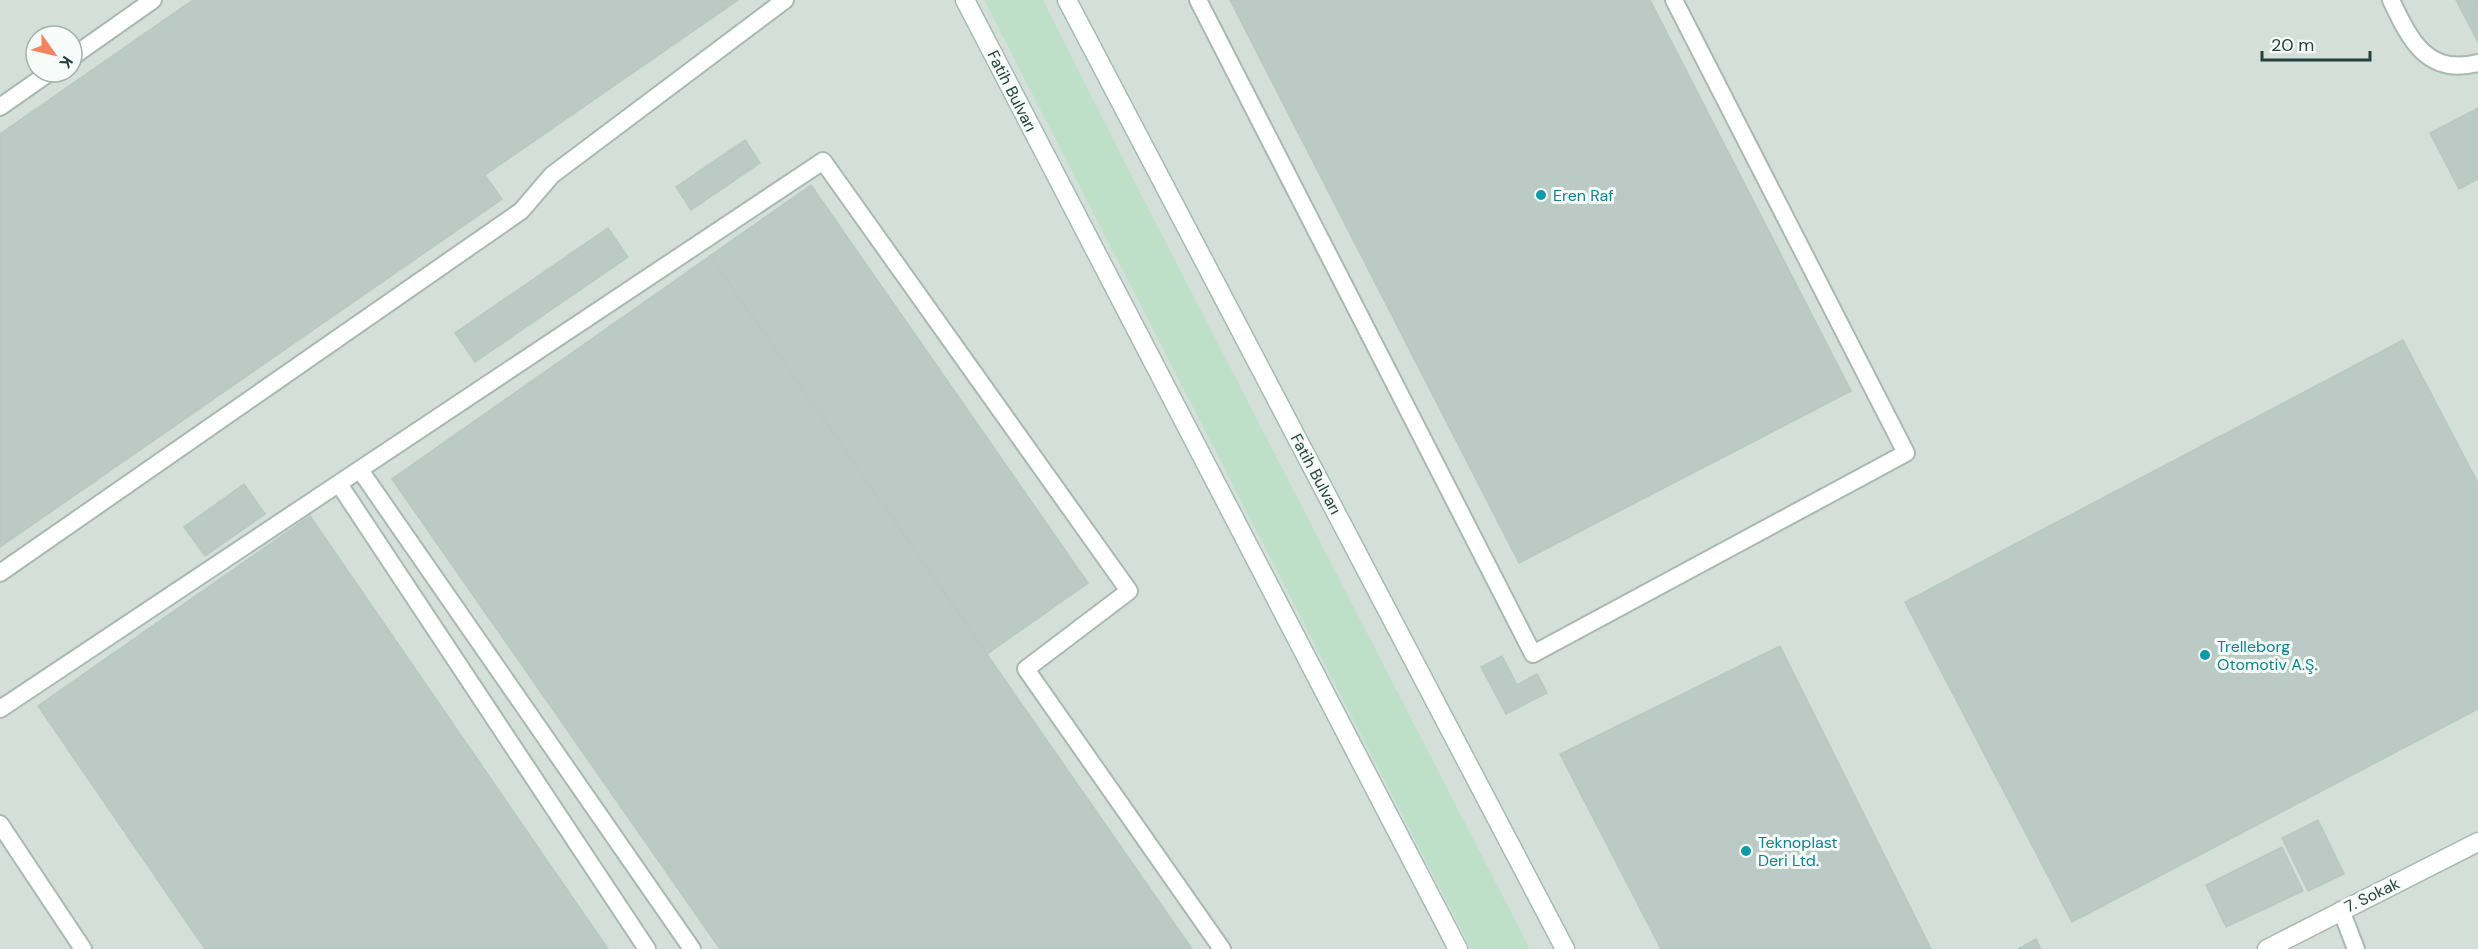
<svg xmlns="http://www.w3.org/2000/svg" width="2478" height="949" viewBox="0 0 2478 949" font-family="'DM Sans',sans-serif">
<rect width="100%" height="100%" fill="#e6efeb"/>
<!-- built -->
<path fill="#d4dfda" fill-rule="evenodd" d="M 0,0 L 2478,0 L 2478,949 L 0,949 ZM 36,36 L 72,36 L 72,72 L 36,72 Z"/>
<!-- green -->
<polygon fill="#bfe0c8" points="984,0 1043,0 1145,202 1530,949 1471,949"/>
<!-- building -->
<g fill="#bbcac4" stroke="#b8c9c2" stroke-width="1.5">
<polygon points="193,0 738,0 485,175 502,199 0,547 0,134"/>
<polygon points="1230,0 1650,0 1851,391 1519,563"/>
<polygon points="2456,0 2478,0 2478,42"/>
<polygon points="2478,108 2478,179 2459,189 2430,133"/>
<polygon points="745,140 760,163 691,210 676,187"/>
<polygon points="811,185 1088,583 987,654 710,256"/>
<polygon points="608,228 628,257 475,362 455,333"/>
<polygon points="710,256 1192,949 720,949 392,479"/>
<polygon points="2403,340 2478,483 2478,709 2072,922 1905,602"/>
<polygon points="244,484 265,514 205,556 184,527"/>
<polygon points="310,516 608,949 205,949 38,706"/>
<polygon points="1780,646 1931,949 1661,949 1560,754"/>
<polygon points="1502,656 1517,685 1537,674 1547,693 1506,714 1481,667"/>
<polygon points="2318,820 2344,874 2308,891 2282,838"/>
<polygon points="2282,847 2303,891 2226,927 2206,885"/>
<polygon points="2036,939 2041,949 2018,949"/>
</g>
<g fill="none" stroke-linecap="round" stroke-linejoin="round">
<!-- service casing -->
<g stroke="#a8b8b2" stroke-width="20">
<g id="service">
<polyline points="1198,0 1533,654 1906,453 1674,0"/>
<path d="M 2391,0 C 2410,40 2427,76 2478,63"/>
<polyline points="72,57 153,0"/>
<polyline points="0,107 50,72"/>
<polyline points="360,470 692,949"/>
<polyline points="339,484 647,949"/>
<polyline points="0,573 521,211 552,175 785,0"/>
<polyline points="0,709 823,161 1129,591 1026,669 1222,949"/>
<polyline points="0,824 83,949"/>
<polyline points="2341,910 2356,949"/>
</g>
</g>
<!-- minor casing -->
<g stroke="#a8b8b2" stroke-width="21">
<polyline id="minor" points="2267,949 2478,842"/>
</g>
<!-- secondary casing -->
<g stroke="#a4bbb3" stroke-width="21">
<g id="secondary">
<polyline points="965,0 1458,949"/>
<polyline points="1067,0 1565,949"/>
</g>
</g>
<!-- service -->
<use href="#service" stroke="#fff" stroke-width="16"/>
<!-- minor -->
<use href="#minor" stroke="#fff" stroke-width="18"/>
<!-- secondary -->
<use href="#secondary" stroke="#fff" stroke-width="18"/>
</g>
<!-- markers -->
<g fill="#0f9aa8" stroke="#f7fbf9" stroke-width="2">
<circle cx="1541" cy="195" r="6"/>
<circle cx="2205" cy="655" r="6"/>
<circle cx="1746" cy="851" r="6"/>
</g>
<g text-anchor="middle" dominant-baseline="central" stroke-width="6" stroke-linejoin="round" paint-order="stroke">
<!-- street labels -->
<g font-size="16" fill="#24423a" stroke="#f7fbf9">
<text transform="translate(1012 91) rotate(63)">Fatih Bulvarı</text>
<text transform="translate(1316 474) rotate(62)">Fatih Bulvarı</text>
<text transform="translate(2372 895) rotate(-26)">7. Sokak</text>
</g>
<!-- culture labels -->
<g font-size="16" fill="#0d838f" stroke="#f7fbf9" text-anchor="start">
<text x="1553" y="195">Eren Raf</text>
<text x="2217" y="646">Trelleborg<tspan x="2217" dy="18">Otomotiv A.Ş.</tspan></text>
<text x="1758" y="842">Teknoplast<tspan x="1758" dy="18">Deri Ltd.</tspan></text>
</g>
</g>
<!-- north arrow -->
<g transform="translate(54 54) rotate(124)"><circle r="28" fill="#f7fbf9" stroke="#a3b1ad" stroke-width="1.5"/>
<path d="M0-4.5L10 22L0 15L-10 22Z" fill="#f4845f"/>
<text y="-9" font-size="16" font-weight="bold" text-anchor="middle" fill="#24423a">K</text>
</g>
<!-- scale -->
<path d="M2262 51v9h108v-9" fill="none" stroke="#24423a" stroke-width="3"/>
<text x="2271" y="51" font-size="18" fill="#24423a" stroke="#f7fbf9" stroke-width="4.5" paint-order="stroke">20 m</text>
</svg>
